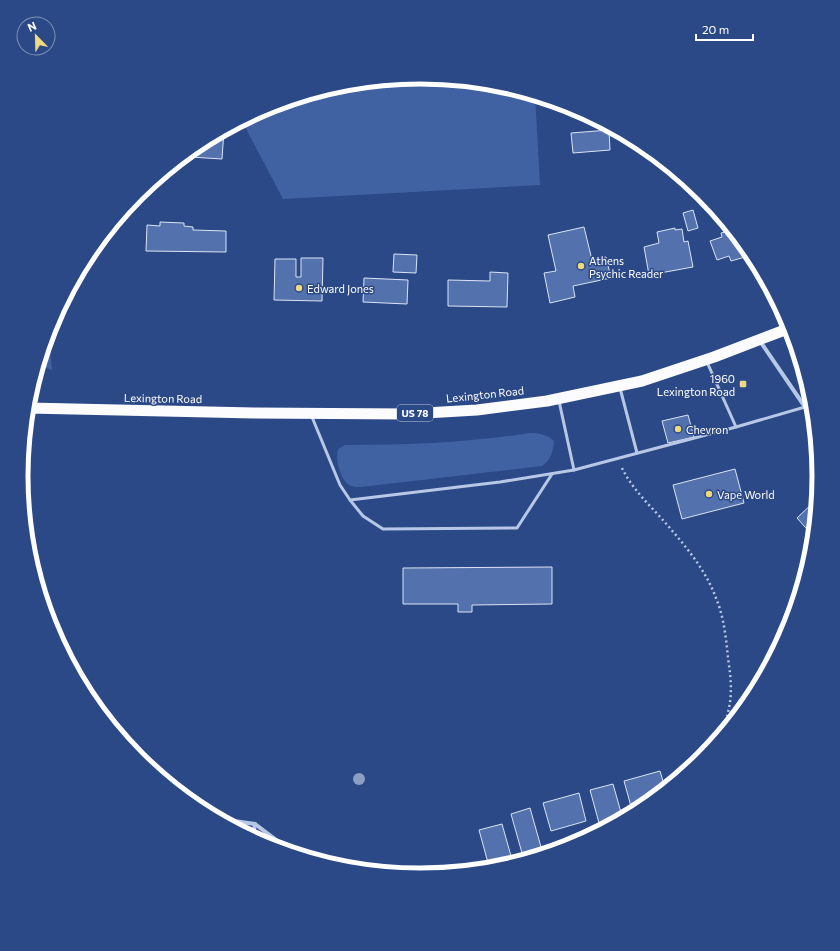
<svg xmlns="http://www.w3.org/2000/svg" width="840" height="951" viewBox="0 0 840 951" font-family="Commissioner,sans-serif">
<rect width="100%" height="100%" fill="#2b4986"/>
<!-- green -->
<g fill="#4062a2">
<polygon points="420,77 498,84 535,95 540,185 283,199 242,121 268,107 342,84"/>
<polygon points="48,333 52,370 38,365"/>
<path d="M 529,433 C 539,433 546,434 554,441 C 553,451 551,460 542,466 L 361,487 C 358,487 354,487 351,486 C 340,481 335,460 338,449 L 345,445 C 407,445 468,443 529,433 Z"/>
</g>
<!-- building -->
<g fill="#5372ad" stroke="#dae4f6">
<polygon points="224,130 222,159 190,157 191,150 199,144"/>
<polygon points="609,130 610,150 573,153 571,133"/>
<polygon points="693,210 698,228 688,231 683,213"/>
<polygon points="160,222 184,223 184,226 193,227 193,230 226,231 226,252 146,251 147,225 160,226"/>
<polygon points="584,227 592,260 606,257 611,278 573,286 575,297 550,303 544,273 556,271 548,235"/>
<polygon points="675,228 675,230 682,229 684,242 688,241 693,267 649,275 644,247 659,243 657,232"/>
<polygon points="732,230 752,255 731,261 729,256 717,260 710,241 722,237 721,233"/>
<polygon points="394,254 417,255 416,273 393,272"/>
<polygon points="301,258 323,258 322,301 274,300 275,259 296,259 296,277 301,277"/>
<polygon points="490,272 508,273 507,307 448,306 448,280 490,281"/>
<polygon points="364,278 408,280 407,304 363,302"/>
<polygon points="688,415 694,437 668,443 662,421"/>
<polygon points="735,469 744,503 682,519 673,485"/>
<polygon points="816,500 817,501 813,536 797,518"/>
<polygon points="552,567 552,604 472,605 472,612 458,612 458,604 403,604 403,568"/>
<polygon points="690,767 682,774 681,769"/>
<polygon points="660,771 665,788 641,807 632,810 624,781"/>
<polygon points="613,784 622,816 599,823 590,790"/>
<polygon points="579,793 586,821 551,831 543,803"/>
<polygon points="530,808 541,847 522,853 511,814"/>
<polygon points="502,824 511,856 488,863 479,830"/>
</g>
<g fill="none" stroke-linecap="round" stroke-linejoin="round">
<!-- path -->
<path stroke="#b7c8e7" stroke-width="2.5" stroke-dasharray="2 3" stroke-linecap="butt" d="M 622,468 C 633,491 653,508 669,527 C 688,549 706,571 716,598 C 724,617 726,638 728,658 C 731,678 733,696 727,716"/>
<!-- service -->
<g stroke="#b7c8e7" stroke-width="3">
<polyline points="707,362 736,427"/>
<polyline points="620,388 637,453"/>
<polyline points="559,401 574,470"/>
<polyline points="312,417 340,485 350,500 363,516 383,529 517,528 552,474"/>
<polyline points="350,500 500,482 574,470 736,427 805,407"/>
</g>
<!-- minor -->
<g stroke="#b7c8e7" stroke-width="4">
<polyline points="760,341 805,407 813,417"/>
<polyline points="220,819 255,824 291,851"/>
<polyline points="253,836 255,824"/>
</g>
<!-- trunk -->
<polyline stroke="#fcfcfe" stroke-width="11" points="28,408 254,413 408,414 477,410 547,401 642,381 714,357 790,328"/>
</g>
<!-- trees -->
<circle fill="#8b9ec4" cx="359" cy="779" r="6"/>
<!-- markers -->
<g fill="#edd97f" stroke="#2b4986" stroke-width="1.5">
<circle cx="581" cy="266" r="4"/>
<circle cx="299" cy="288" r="4"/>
<rect x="739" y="380" width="8" height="8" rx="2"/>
<circle cx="678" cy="429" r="4"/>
<circle cx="709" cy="494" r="4"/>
</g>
<g text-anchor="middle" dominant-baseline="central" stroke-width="3" stroke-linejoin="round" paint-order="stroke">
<!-- shield labels -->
<rect fill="#2b4986" stroke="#bfc8db" stroke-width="1" x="397" y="405" width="36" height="16" rx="3"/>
<g font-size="10" font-weight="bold" fill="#fff">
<text x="415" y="413">US 78</text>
</g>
<!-- poi labels -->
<g font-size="11" fill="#fff" stroke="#2b4986" text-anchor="start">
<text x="589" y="260">Athens<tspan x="589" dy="13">Psychic Reader</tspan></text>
<text x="307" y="288">Edward Jones</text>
<text x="735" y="378" text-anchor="end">1960<tspan x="735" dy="13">Lexington Road</tspan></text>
<text x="686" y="429">Chevron</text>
<text x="717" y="494">Vape World</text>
</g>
<!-- street labels -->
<g font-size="11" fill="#fff" stroke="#2b4986">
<text transform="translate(485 394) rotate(-6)">Lexington Road</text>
<text transform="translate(163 398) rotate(1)">Lexington Road</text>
</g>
</g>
<!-- crop -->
<path d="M0 0H840V951H0ZM28 476a392 392 0 1 1 784 0a392 392 0 1 1-784 0Z" fill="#2b4986" fill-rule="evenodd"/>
<path fill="none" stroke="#fff" stroke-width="5" d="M28 476a392 392 0 1 1 784 0a392 392 0 1 1-784 0Z"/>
<!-- north arrow -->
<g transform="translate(36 36) rotate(337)"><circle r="19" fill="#2b4986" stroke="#8092b6"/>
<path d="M0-3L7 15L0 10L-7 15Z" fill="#edd97f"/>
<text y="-6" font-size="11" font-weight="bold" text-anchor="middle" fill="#ffffff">N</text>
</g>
<!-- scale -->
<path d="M696 34v6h57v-6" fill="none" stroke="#ffffff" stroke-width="2"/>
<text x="702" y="34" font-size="12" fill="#ffffff" stroke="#2b4986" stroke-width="3" paint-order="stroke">20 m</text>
</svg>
